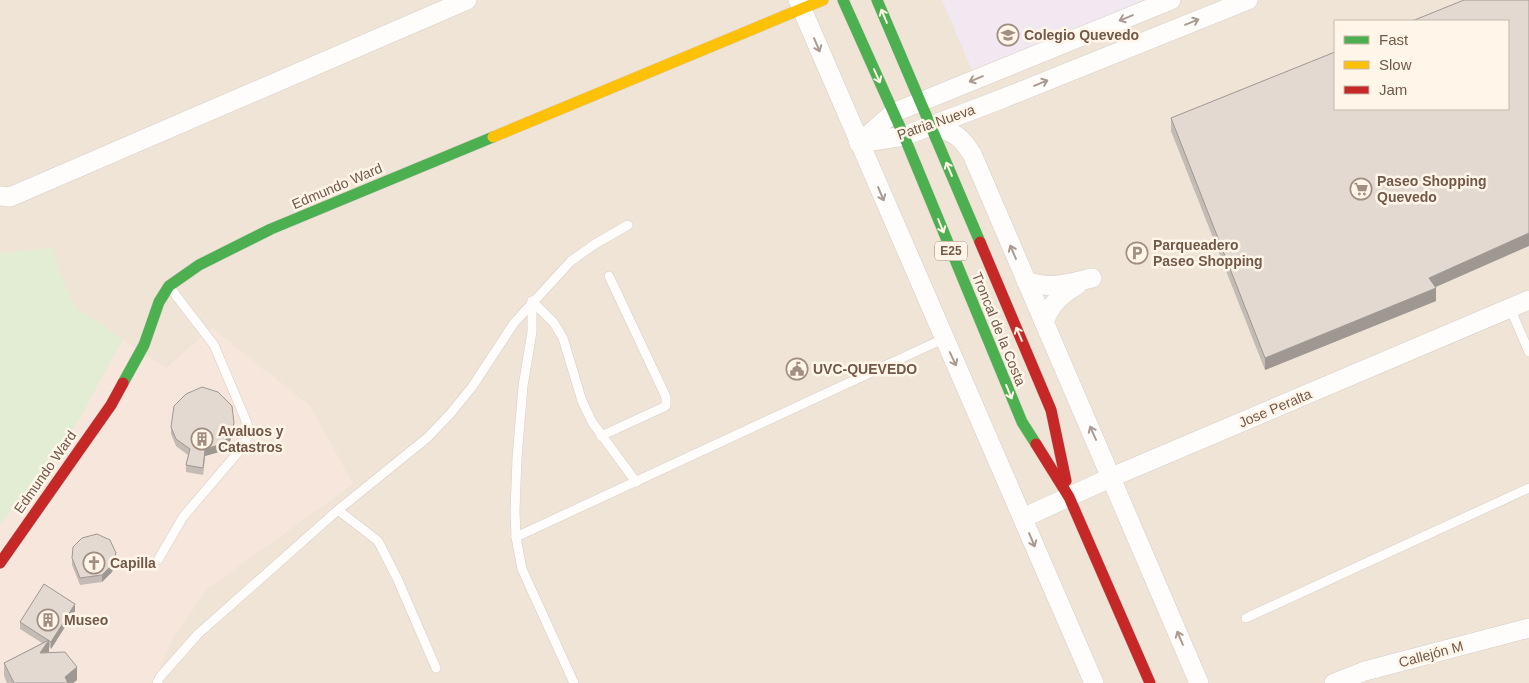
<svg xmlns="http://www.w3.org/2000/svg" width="1529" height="683" viewBox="0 0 1529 683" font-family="Arial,sans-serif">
<rect width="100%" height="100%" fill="#f6f1e9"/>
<!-- residential -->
<path fill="#f0e4d6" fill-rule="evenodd" d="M 0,0 L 1529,0 L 1529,683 L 0,683 ZM 1335,21 L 1508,21 L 1508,109 L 1335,109 Z"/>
<!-- commercial -->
<polygon fill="#f7e6dc" points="74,306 166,368 212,328 310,406 353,484 207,589 173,638 153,683 0,683 0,474"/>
<!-- education -->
<polygon fill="#f2e8f1" points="942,0 1145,0 972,70"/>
<!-- green -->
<polygon fill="#e2edd4" points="53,248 60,272 74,306 123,339 78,421 44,473 0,524 0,252 2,253"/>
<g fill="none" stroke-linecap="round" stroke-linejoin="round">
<!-- lane casing -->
<g stroke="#d5cec6" stroke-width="10">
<g id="lane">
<polyline points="532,301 532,332 523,386 517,458 515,511 516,537 522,569 574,683"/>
<polyline points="532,301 554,323 563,338 582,401 592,422 636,482"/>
<polyline points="1510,308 1529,352"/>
<polyline points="601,436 666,406 666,397 609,276"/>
<polyline points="338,510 378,541 397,578 436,668"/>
<polyline points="516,537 943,339"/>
<path d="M 158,560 L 183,517 L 240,450 C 247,440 249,435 247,423 L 214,345 L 171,289"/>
<polyline points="1246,618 1529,488"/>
<polyline points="157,683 160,677 198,634 338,510 427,438 450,414 472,387 514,323 571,261 595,244 628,225"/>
</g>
</g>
<!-- street casing -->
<g stroke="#d5cec6" stroke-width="20">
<g id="street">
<polyline points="798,0 1094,683"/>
<path d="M 931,125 C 953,133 959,133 972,154 L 1199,683"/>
<polyline points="859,143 904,136 999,100 1248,0"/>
<polyline points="859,143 893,113 1171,0"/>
<polyline points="0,196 10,197 467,0"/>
<path d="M 1026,281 C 1051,290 1067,284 1092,278"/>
<path d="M 1044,322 C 1051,304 1060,295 1077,285"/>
<polyline points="1023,518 1112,477 1529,300"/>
<polyline points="1334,683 1365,671 1529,628"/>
</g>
</g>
<!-- fast casing -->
<g stroke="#d6cdc6" stroke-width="12">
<g id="fast">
<polyline points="843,0 904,136 1022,422 1036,444"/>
<polyline points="877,0 980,242"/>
<polyline points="123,383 144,345 159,302 169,286 199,265 271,229 493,137"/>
</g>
</g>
<!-- slow casing -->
<g stroke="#d6cdc6" stroke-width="12">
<polyline id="slow" points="493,137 823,0"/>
</g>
<!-- jam casing -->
<g stroke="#d6cdc6" stroke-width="12">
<g id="jam">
<polyline points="980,242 1051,410 1066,481"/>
<polyline points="1036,444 1069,497 1150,683"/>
<polyline points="0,563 111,405 123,383"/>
</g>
</g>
<!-- lane -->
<use href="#lane" stroke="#fefdfc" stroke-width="9"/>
<!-- street -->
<use href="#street" stroke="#fefdfc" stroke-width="19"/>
<!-- fast -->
<use href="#fast" stroke="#4caf50" stroke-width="11"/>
<!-- slow -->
<use href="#slow" stroke="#ffc107" stroke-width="11"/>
<!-- jam -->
<use href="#jam" stroke="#c62828" stroke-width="11"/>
</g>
<!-- wall -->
<g fill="#c3bbb4">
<polygon points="1171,118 1436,287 1436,301 1265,370 1171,131"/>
<polygon points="171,427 234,430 229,444 219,452 205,456 203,475 186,472 186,465 188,455 176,446 171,434"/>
<polygon points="72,558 116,560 112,572 102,582 80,585 72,565"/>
<polygon points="75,611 51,649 49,647 49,653 77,680 73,683 7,683 4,676 4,663 42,643 20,629 20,622"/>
</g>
<!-- shaded-wall -->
<g fill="#9f9892">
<polygon points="1529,233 1529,246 1429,290 1429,278"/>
<polygon points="1436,288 1436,301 1265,370 1265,358"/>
<polygon points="234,423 234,430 229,444 219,452 205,456 203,475 205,449"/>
<polygon points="116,553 116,560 112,572 102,582 102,575"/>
<polygon points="75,604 75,611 51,649 51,642"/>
<polygon points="49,640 49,652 40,653"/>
<polygon points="77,667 77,680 73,683 65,683 65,677"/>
</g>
<!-- building -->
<g fill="#e3d9d1" stroke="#9f9892">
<polygon points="1464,0 1529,0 1529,233 1429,278 1436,288 1265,358 1171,118 1335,52 1335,109 1508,109 1508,21 1412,21"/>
<polygon points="202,387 218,392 232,406 234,423 229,437 219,445 205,449 203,468 186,465 190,449 176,439 171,427 174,406 186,394"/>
<polygon points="97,534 110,540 116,553 112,565 102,575 80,578 72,558 73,547 82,538"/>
<polygon points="44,584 75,604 51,642 20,622"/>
<polygon points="49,640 40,653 65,652 77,667 65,677 68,683 14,683 4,663"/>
</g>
<!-- one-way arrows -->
<defs><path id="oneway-shaft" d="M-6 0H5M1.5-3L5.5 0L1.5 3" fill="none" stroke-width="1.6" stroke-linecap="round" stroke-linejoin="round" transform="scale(1.25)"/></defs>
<g stroke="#fff6e9">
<use href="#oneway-shaft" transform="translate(884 16) rotate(-113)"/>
<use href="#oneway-shaft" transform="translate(877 76) rotate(66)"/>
<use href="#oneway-shaft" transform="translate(949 169) rotate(-113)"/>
<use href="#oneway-shaft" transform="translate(941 226) rotate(68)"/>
<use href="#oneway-shaft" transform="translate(1019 334) rotate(-113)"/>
<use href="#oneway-shaft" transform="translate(1009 392) rotate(68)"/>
</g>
<g stroke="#ab9a91">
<use href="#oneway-shaft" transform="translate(1126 18) rotate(158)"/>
<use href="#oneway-shaft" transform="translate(1192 22) rotate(-22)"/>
<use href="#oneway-shaft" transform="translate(817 45) rotate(67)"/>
<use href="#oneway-shaft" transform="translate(976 79) rotate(158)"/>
<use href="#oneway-shaft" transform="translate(1041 83) rotate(-22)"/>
<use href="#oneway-shaft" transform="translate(881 194) rotate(67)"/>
<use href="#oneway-shaft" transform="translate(1013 252) rotate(-113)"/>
<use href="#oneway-shaft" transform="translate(953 359) rotate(65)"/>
<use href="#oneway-shaft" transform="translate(1093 433) rotate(-114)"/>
<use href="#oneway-shaft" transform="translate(1032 540) rotate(67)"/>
<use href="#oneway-shaft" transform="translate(1180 638) rotate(-113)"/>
</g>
<!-- icons -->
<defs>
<g id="school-ring" transform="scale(1.125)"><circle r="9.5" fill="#fff6e9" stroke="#a28e81" stroke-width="1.5"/><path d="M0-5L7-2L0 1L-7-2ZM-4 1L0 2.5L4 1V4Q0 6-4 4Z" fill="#a28e81"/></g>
<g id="supermarket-ring" transform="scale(1.125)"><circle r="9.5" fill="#fff6e9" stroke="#a28e81" stroke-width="1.5"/><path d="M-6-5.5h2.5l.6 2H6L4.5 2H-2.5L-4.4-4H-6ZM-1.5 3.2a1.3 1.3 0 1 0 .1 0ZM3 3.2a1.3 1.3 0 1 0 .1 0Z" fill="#a28e81"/></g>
<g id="parking-ring" transform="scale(1.125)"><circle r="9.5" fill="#fff6e9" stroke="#a28e81" stroke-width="1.5"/><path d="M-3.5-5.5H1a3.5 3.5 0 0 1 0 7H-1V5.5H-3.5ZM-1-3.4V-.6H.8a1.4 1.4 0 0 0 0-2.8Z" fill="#a28e81"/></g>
<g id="civic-ring" transform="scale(1.125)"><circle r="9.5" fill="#fff6e9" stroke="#a28e81" stroke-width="1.5"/><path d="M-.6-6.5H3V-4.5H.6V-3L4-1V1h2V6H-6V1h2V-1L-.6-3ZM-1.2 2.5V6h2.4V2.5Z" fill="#a28e81"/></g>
<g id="building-ring" transform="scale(1.125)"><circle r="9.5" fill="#fff6e9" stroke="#a28e81" stroke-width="1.5"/><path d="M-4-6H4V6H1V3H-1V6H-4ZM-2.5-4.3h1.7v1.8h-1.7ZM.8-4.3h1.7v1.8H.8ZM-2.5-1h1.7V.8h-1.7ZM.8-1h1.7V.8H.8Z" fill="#a28e81"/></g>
<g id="church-ring" transform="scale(1.125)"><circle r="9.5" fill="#fff6e9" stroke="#a28e81" stroke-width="1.5"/><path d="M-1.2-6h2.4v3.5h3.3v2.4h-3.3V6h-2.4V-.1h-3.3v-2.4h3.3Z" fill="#a28e81"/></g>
</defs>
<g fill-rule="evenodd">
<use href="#school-ring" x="1008" y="35"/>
<use href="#supermarket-ring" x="1361" y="189"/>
<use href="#parking-ring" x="1137" y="253"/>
<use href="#civic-ring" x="797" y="369"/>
<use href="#building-ring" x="202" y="439"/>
<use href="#church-ring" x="94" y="563"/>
<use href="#building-ring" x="48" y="620"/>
</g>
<g text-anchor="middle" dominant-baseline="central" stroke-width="5" stroke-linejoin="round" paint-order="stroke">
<!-- shield labels -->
<rect fill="#fff6e9" stroke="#9e8779" stroke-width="1" x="935" y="241.5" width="32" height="19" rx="4"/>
<g font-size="12" font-weight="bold" fill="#745849">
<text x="951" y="251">E25</text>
</g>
<!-- poi labels -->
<g font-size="14" font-weight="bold" fill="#745849" stroke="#fff6e9" text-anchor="start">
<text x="1024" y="35">Colegio Quevedo</text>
<text x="1377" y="181">Paseo Shopping<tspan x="1377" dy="16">Quevedo</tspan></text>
<text x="1153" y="245">Parqueadero<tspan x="1153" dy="16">Paseo Shopping</tspan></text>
<text x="813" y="369">UVC-QUEVEDO</text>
<text x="218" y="431">Avaluos y<tspan x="218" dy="16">Catastros</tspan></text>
<text x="110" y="563">Capilla</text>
<text x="64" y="620">Museo</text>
</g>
<!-- street labels -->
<g font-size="14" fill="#745849" stroke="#fff6e9">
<text transform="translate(936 122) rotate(-19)">Patria Nueva</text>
<text transform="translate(337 186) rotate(-23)">Edmundo Ward</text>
<text transform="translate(999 329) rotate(68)">Troncal de la Costa</text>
<text transform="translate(1275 408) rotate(-23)">Jose Peralta</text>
<text transform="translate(45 472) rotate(-55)">Edmundo Ward</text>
<text transform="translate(1431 654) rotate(-15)">Callejón M</text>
</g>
</g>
<!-- legend -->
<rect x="1334" y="20" width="175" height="90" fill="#fff6e9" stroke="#c7b7a9"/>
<rect x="1344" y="36" width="25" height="8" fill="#4caf50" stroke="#c7b7a9"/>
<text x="1379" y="45" font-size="15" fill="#745849">Fast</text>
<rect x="1344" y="61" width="25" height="8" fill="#ffc107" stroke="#c7b7a9"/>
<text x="1379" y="70" font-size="15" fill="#745849">Slow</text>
<rect x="1344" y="86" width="25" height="8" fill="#c62828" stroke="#c7b7a9"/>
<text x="1379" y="95" font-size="15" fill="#745849">Jam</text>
</svg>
